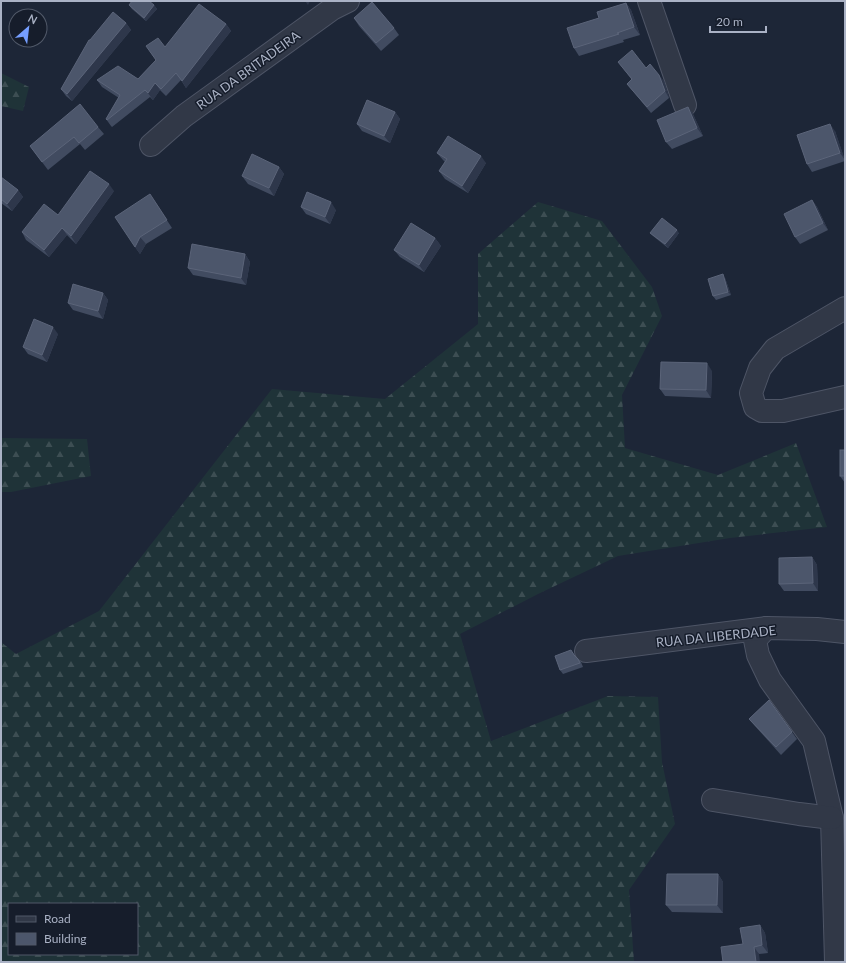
<svg xmlns="http://www.w3.org/2000/svg" width="846" height="963" viewBox="0 0 846 963" font-family="Lato,sans-serif">
<defs>
<pattern id="forest-firs" width="22" height="20" patternUnits="userSpaceOnUse"><rect width="22" height="20" fill="#1f3338"/><path d="M5 1l3.5 6h-7zM16 11l3.5 6h-7z" fill="#3d4e53"/></pattern>
</defs>
<rect width="100%" height="100%" fill="#1d2637"/>
<!-- forest -->
<g fill="url(#forest-firs)" fill-rule="evenodd">
<polygon points="1,73 29,87 23,111 1,106"/>
<path d="M 538,202 L 602,221 L 652,287 L 662,316 L 622,395 L 625,448 L 718,475 L 796,443 L 827,527 L 730,538 L 618,556 L 538,594 L 460,634 L 491,741 L 608,696 L 658,697 L 662,762 L 675,824 L 629,890 L 634,962 L 1,962 L 1,642 L 16,654 L 99,611 L 272,389 L 385,399 L 478,324 L 478,254 ZM 9,904 L 137,904 L 137,954 L 9,954 Z"/>
<polygon points="1,438 87,439 91,476 11,492 1,492"/>
</g>
<g fill="none" stroke-linecap="round" stroke-linejoin="round">
<!-- street casing -->
<g stroke="#4e5566" stroke-width="24">
<g id="street">
<polyline points="649,1 685,105"/>
<polyline points="151,145 184,116 332,9 348,1"/>
<polyline points="845,308 775,349 760,368 751,393 755,407 762,411 783,411 845,397"/>
<polyline points="766,628 755,640 758,655 770,680 814,741 832,818 836,962"/>
<polyline points="586,651 766,628 817,629 845,632"/>
<polyline points="713,800 799,814 832,818"/>
</g>
</g>
<!-- street -->
<use href="#street" stroke="#313847" stroke-width="22"/>
</g>
<!-- wall -->
<g fill="#414b60">
<polygon points="626,3 631,10 640,35 623,40 624,42 579,56 574,48 599,18"/>
<polygon points="129,5 154,5 157,9 146,21 132,9"/>
<polygon points="354,18 394,28 399,35 381,51 359,26"/>
<polygon points="126,23 131,30 72,101 66,96 61,89"/>
<polygon points="226,24 231,31 186,88 181,80 166,96 160,90 153,100 150,97 112,127 111,126 106,119 119,98 102,87 97,80 138,79 156,60 146,46 165,47"/>
<polygon points="618,62 646,68 664,81 669,98 651,113 632,90 627,84 632,80"/>
<polygon points="688,107 693,114 703,136 672,149 666,142"/>
<polygon points="395,112 400,119 390,143 362,131 357,124"/>
<polygon points="98,127 104,134 85,150 80,144 48,170 30,146"/>
<polygon points="835,131 845,161 812,172 807,164"/>
<polygon points="437,153 486,163 468,193 445,179 439,171 445,162 443,160"/>
<polygon points="279,167 284,174 274,196 248,184 242,176"/>
<polygon points="1,177 18,190 23,197 12,211 1,203"/>
<polygon points="114,191 76,244 67,235 49,257 26,240 22,232 58,215"/>
<polygon points="812,200 817,207 828,230 800,244 795,237"/>
<polygon points="155,202 172,228 146,244 140,254 135,247"/>
<polygon points="301,207 336,210 330,224 306,214"/>
<polygon points="650,233 679,233 668,248 653,236"/>
<polygon points="435,238 441,246 424,272 400,257 394,250"/>
<polygon points="245,254 250,262 246,285 193,275 188,268"/>
<polygon points="725,278 731,295 716,300 713,296"/>
<polygon points="103,293 108,300 103,319 73,310 68,303"/>
<polygon points="58,334 47,362 28,354 23,347"/>
<polygon points="712,371 711,398 665,396 660,389"/>
<polygon points="845,450 845,483 840,476"/>
<polygon points="812,557 817,565 818,591 784,591 779,584"/>
<polygon points="574,653 575,656 581,662 583,667 563,674 560,670"/>
<polygon points="769,700 797,739 781,755 755,726 749,719"/>
<polygon points="718,874 723,882 723,913 672,912 666,905"/>
<polygon points="760,925 765,933 768,953 759,954 743,944"/>
</g>
<!-- shaded-wall -->
<g fill="#2e374b">
<polygon points="305,1 310,1 308,5"/>
<polygon points="626,3 631,10 640,35 634,27"/>
<polygon points="154,5 157,9 146,21 144,18"/>
<polygon points="126,23 131,30 72,101 67,94"/>
<polygon points="226,24 231,31 186,88 182,81"/>
<polygon points="659,75 664,81 669,98 665,91"/>
<polygon points="155,83 160,90 153,100 148,93"/>
<polygon points="688,107 693,114 703,136 697,128"/>
<polygon points="395,112 400,119 390,143 384,136"/>
<polygon points="830,124 835,131 845,160 840,153"/>
<polygon points="481,156 486,163 468,193 462,186"/>
<polygon points="279,167 284,174 274,196 269,188"/>
<polygon points="109,184 114,191 76,244 71,236"/>
<polygon points="18,190 23,197 12,211 7,204"/>
<polygon points="812,200 817,207 828,230 823,223"/>
<polygon points="331,202 336,210 330,224 325,217"/>
<polygon points="62,228 67,235 49,257 44,250"/>
<polygon points="677,230 679,233 668,248 665,244"/>
<polygon points="140,237 146,244 140,254 135,247"/>
<polygon points="435,238 441,246 424,272 419,265"/>
<polygon points="245,254 250,262 246,285 241,278"/>
<polygon points="723,274 725,278 731,295 728,292"/>
<polygon points="103,293 108,300 103,319 98,311"/>
<polygon points="53,327 58,334 47,362 42,355"/>
<polygon points="707,363 712,371 711,398 706,390"/>
<polygon points="812,557 817,565 818,591 813,583"/>
<polygon points="718,874 723,882 723,913 717,905"/>
<polygon points="760,925 765,933 768,953 762,945"/>
<polygon points="754,947 759,954 760,962 756,962"/>
</g>
<!-- building -->
<g fill="#4c566b" stroke="#5b6479">
<polygon points="132,1 149,1 154,5 144,18 129,5"/>
<polygon points="372,2 394,28 376,43 354,18"/>
<polygon points="626,3 634,27 617,33 619,34 574,48 567,28 599,18 597,12"/>
<polygon points="199,4 226,24 182,81 176,73 161,89 155,83 148,93 145,90 107,120 106,119 120,95 97,80 118,66 138,79 156,60 146,46 158,38 165,47"/>
<polygon points="113,12 126,23 67,94 61,89 89,40 90,40"/>
<polygon points="632,50 646,68 650,64 659,75 665,91 647,107 627,84 632,79 618,62"/>
<polygon points="367,100 395,112 384,136 357,124"/>
<polygon points="80,104 98,127 79,143 74,137 42,162 30,146"/>
<polygon points="688,107 697,128 666,142 657,120"/>
<polygon points="830,124 840,153 807,164 797,135"/>
<polygon points="448,136 481,156 462,186 439,171 447,159 437,153"/>
<polygon points="252,154 279,167 269,188 242,176"/>
<polygon points="90,171 109,184 71,236 62,228 44,250 22,232 44,204 58,215"/>
<polygon points="1,177 18,190 7,204 1,199"/>
<polygon points="307,192 331,202 325,217 301,207"/>
<polygon points="150,194 167,220 140,237 135,247 115,217"/>
<polygon points="812,200 823,223 795,237 784,214"/>
<polygon points="662,218 677,230 665,244 650,233"/>
<polygon points="411,223 435,238 419,265 394,250"/>
<polygon points="192,244 245,254 241,278 188,268"/>
<polygon points="723,274 728,292 713,296 708,279"/>
<polygon points="73,284 103,293 98,311 68,303"/>
<polygon points="34,319 53,327 42,355 23,347"/>
<polygon points="661,362 707,363 706,390 660,389"/>
<rect x="840" y="450" width="5" height="26"/>
<polygon points="812,557 813,583 779,584 779,558"/>
<polygon points="571,650 574,655 578,659 580,663 560,670 555,656"/>
<polygon points="769,700 792,732 776,747 749,719"/>
<polygon points="667,874 718,874 717,905 666,905"/>
<polygon points="760,925 762,945 754,947 756,962 723,962 721,947 743,944 740,928"/>
</g>
<g text-anchor="middle" dominant-baseline="central" stroke-width="3" stroke-linejoin="round" paint-order="stroke">
<!-- street labels -->
<g font-size="13" fill="#aab2c5" stroke="#161d2b">
<text transform="translate(248 70) rotate(-36)">RUA DA BRITADEIRA</text>
<text transform="translate(716 636) rotate(-6)">RUA DA LIBERDADE</text>
</g>
</g>
<!-- border -->
<rect width="846" height="963" fill="none" stroke="#aab2c5" stroke-width="4"/>
<!-- legend -->
<rect x="8" y="903" width="130" height="52" fill="#161d2b" stroke="#515969"/>
<rect x="16" y="916" width="20" height="6" fill="#313847" stroke="#515969"/>
<text x="44" y="923" font-size="12" fill="#aab2c5">Road</text>
<rect x="16" y="933" width="20" height="12" fill="#4c566b" stroke="#515969"/>
<text x="44" y="943" font-size="12" fill="#aab2c5">Building</text>
<!-- north arrow -->
<g transform="translate(28 28) rotate(28)"><circle r="19" fill="#161d2b" stroke="#515969"/>
<path d="M0-3L7 15L0 10L-7 15Z" fill="#759eff"/>
<text y="-6" font-size="11" font-weight="bold" text-anchor="middle" fill="#aab2c5">N</text>
</g>
<!-- scale -->
<path d="M710 26v6h56v-6" fill="none" stroke="#aab2c5" stroke-width="2"/>
<text x="716" y="26" font-size="12" fill="#aab2c5" stroke="#161d2b" stroke-width="3" paint-order="stroke">20 m</text>
</svg>
